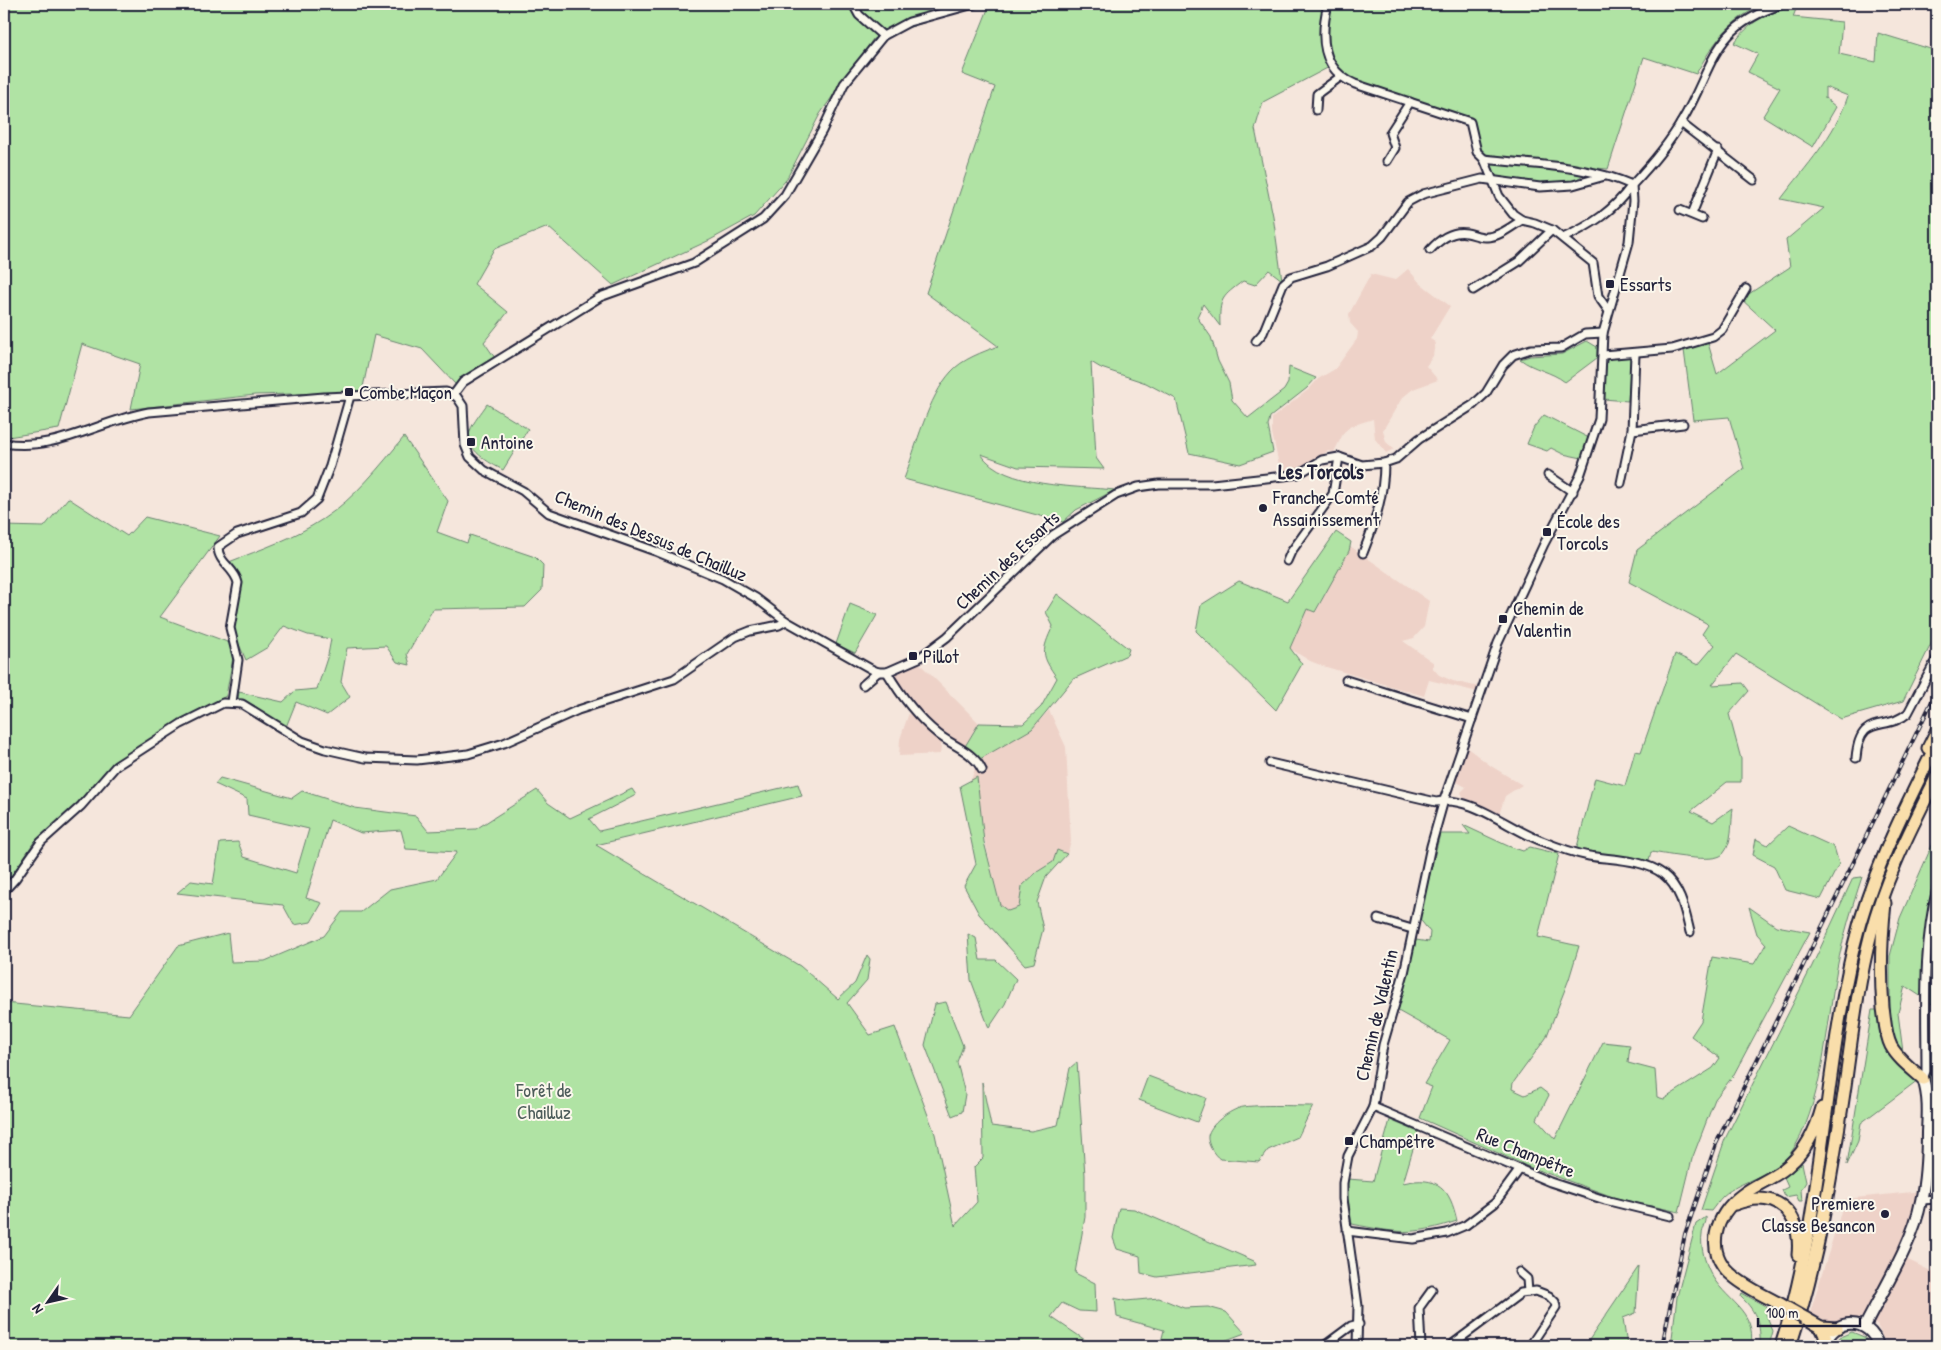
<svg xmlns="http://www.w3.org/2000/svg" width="1941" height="1350" viewBox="0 0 1941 1350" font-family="'Patrick Hand',sans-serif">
<rect width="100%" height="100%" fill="#f5e6dc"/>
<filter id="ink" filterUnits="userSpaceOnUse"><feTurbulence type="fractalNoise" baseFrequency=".02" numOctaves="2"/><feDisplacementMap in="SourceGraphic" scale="10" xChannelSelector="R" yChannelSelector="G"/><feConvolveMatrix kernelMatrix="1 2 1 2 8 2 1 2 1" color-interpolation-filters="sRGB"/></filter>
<g filter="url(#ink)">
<!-- built -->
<g fill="#eed2c8">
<polygon points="1408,269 1420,283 1450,306 1430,339 1435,342 1433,356 1426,366 1438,380 1413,389 1402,398 1383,430 1386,442 1394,449 1386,453 1375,439 1373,419 1351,426 1344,432 1334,452 1328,451 1294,471 1281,474 1272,433 1272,418 1309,389 1318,379 1335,369 1357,339 1358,332 1350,323 1349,314 1371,274 1395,280"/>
<polygon points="1350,546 1429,601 1424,627 1414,638 1403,641 1434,663 1432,667 1439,675 1453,681 1479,687 1478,692 1429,680 1424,696 1323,666 1310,661 1289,648 1282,627 1307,609 1316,612"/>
<polygon points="919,663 979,723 964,748 944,736 915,710 892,674"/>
<polygon points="910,710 942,740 940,754 899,756 900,739"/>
<polygon points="1049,710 1066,747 1071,842 1067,854 1057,850 1053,862 1037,872 1023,886 1019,907 1008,911 1000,905 971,780 976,766 986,771 980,759 1032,729"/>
<polygon points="1466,747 1491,766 1522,785 1505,796 1498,818 1465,801 1461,792 1466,787 1455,781"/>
<polygon points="1922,1191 1900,1256 1937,1274 1937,1346 1887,1346 1877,1325 1859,1318 1831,1323 1810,1313 1845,1199"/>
</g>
<!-- green -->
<g fill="#b0e3a4" stroke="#698270">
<polygon points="4,4 982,4 873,39 820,114 786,180 754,216 710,240 613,285 548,227 494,249 474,284 508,312 484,342 495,358 456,385 422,349 374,335 362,392 255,395 131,409 140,364 82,344 59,429 8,437 4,435"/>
<path d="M 990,4 L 1766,4 C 1731,17 1713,43 1696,74 L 1644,57 L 1608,169 L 1595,168 L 1562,188 L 1496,183 L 1480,154 L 1473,119 L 1342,76 L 1333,65 L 1263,102 L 1255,129 L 1273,216 L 1282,280 L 1269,270 L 1255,285 L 1243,281 C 1222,297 1219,298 1220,326 L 1203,304 L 1197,317 L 1211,337 L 1218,361 L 1229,383 L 1232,400 L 1248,418 L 1284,390 L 1288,383 L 1289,367 L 1316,378 L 1307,388 L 1270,417 L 1268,426 L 1273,452 L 1240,464 L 1189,453 L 1176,399 L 1146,383 L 1101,368 L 1091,362 L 1096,458 L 1104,469 L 1018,467 L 981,454 C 1003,488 1078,486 1115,490 L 1076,510 L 1063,522 L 904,479 C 916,447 928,397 951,372 C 962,359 983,352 998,346 L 926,293 L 995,87 L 962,74 Z"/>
<path d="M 1798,4 L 1793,17 L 1842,22 L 1839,54 L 1876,62 L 1878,33 L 1937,51 L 1937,632 L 1903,701 L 1841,719 L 1736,654 L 1712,685 L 1743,683 L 1749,691 L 1729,714 L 1741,759 L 1741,782 L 1727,782 L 1691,811 L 1713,822 L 1733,808 C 1731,822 1733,843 1723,854 C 1714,864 1666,854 1651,852 L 1649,861 L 1576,851 L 1595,778 L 1625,786 L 1635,751 L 1641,752 L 1675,654 L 1698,665 L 1715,645 L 1702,634 L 1708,625 L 1706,623 L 1629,582 L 1637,550 L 1744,469 L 1729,417 L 1693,420 L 1684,350 L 1708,343 L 1717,374 L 1775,330 L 1741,299 L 1790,267 L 1786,240 L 1824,208 L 1781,199 C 1806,166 1835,136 1848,96 L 1825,87 L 1825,98 L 1836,107 L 1813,147 L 1763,116 L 1780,88 L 1748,72 L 1758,54 L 1734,43 C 1756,15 1767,16 1798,4 Z"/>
<path d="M 1587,341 L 1597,347 L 1597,358 L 1565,382 C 1551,371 1534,370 1520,359 L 1530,356 L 1562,354 Z"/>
<polygon points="1610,357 1631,357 1628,401 1603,399 1607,360"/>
<path d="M 487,404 L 528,429 L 503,470 C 490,463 464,450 470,431 C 473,422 482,412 487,404 Z"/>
<polygon points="1544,415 1589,438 1582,458 1563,454 1551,448 1547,451 1527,444 1534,427"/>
<path d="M 404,437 L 448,501 L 437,532 L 467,543 L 470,535 L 535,557 L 543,565 L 542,590 L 525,607 L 433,609 L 407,654 L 410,665 L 397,662 L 386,646 L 347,648 L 341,682 L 350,697 L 327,715 L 296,702 L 286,727 L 253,705 L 238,699 L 239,692 L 283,702 L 295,691 L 317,689 L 328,655 L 331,639 L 308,635 L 284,626 L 268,647 L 246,660 L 232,629 L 242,580 L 229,562 C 262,549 294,538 323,519 C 355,498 380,466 404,437 Z"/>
<polygon points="68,498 127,536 145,517 220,536 160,617 230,643 234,652 226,696 205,707 110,766 67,814 34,842 4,887 4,526 44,527"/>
<polygon points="1336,532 1351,542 1349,551 1315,612 1307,609 1290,648 1302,664 1276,710 1196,631 1201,605 1239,581 1288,601"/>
<path d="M 1057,594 L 1129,649 L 1127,655 L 1073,679 L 1032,729 L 980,759 L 964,748 L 979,723 L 1023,724 L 1041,707 L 1057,678 C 1041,655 1041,652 1053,626 L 1046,612 Z"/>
<polygon points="850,604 877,615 855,653 836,644"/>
<polygon points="977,777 984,842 1000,905 1008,911 1019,907 1022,886 1037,872 1053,862 1057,850 1067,854 1046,877 1037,902 1043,929 1034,963 1025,965 979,914 964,886 976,864 960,786"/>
<polygon points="220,778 292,798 302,791 355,808 416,816 428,831 476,829 537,790 548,803 570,818 632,789 636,795 589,819 599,831 798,784 802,796 596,845 800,966 838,999 855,983 867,955 870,959 867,980 847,1003 870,1035 895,1027 935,1134 955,1226 977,1202 974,1167 983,1158 982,1082 991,1126 1031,1131 1058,1125 1070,1068 1077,1062 1085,1175 1085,1217 1075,1273 1095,1283 1096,1312 1079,1311 1062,1303 1051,1317 1088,1342 1088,1346 4,1346 4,1003 129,1015 178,946 228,933 231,962 265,961 324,936 342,912 361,912 390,889 437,879 457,852 406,849 401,830 361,833 330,820 306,898 322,903 311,922 294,925 283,905 177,893 191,881 213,884 220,843 238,842 244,857 296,873 309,829 248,815 247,799 215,784"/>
<polygon points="1463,825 1508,846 1523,851 1530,847 1559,854 1538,937 1579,946 1569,979 1546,1038 1513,1083 1512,1089 1525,1095 1540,1088 1549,1095 1537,1119 1555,1139 1603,1042 1630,1045 1628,1063 1655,1070 1657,1097 1664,1099 1713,1068 1720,1058 1691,1036 1701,1021 1712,957 1754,964 1766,944 1757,934 1749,907 1776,926 1810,932 1733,1076 1715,1099 1692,1159 1679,1212 1616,1198 1527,1166 1420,1118 1432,1087 1424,1084 1450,1040 1398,1011 1416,940 1429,942 1430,932 1419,918 1440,834 1470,834"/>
<polygon points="1788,826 1834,847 1839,864 1821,899 1785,890 1774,866 1753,855 1756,839 1768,845"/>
<polygon points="1937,834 1937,1127 1931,1126 1927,1083 1932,1068 1937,1007 1905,986 1898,1013 1903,1052 1896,1044 1890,1025 1890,956 1900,918"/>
<path d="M 1862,877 C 1852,907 1843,937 1837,968 C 1827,1023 1822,1110 1790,1154 C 1775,1176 1742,1179 1723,1196 C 1719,1200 1715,1206 1711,1211 L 1701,1210 L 1725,1139 L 1812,966 L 1853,878 Z"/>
<polygon points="968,934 976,938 980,960 996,960 1016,979 1005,1004 989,1028 971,980"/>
<polygon points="946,1002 963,1046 957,1062 965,1094 962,1112 952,1116 925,1045 935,1004"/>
<polygon points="1872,1010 1878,1010 1884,1040 1918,1080 1861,1123 1858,1141 1847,1165"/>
<polygon points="1148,1076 1206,1098 1197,1122 1139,1100"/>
<path d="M 1313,1106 L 1298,1137 L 1268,1150 L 1259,1162 L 1220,1159 C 1214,1155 1207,1144 1208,1136 C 1210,1124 1228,1112 1239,1108 C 1251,1104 1297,1106 1313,1106 Z"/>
<path d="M 1390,1120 L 1418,1132 L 1403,1183 C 1438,1175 1450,1188 1457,1221 C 1411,1236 1398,1233 1352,1224 L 1347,1192 L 1348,1179 L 1373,1181 Z"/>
<polygon points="1802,1163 1806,1182 1801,1190 1802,1201 1799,1201 1796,1195 1785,1197 1782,1190 1788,1187 1784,1178"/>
<polygon points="1119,1208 1134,1209 1254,1261 1256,1265 1157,1277 1141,1273 1140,1256 1117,1249 1113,1238"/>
<path d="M 1706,1217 C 1707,1223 1702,1229 1702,1235 C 1700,1246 1705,1262 1710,1272 C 1724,1301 1757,1309 1751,1346 L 1671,1346 L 1677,1297 L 1696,1224 Z"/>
<polygon points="1639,1266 1636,1313 1623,1318 1627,1346 1585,1346"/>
<path d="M 1742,1293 L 1767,1307 L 1766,1314 L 1773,1331 L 1769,1346 L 1760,1346 C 1761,1325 1757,1312 1741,1297 Z"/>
<polygon points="1115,1298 1126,1301 1159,1298 1184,1308 1208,1307 1226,1312 1245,1333 1213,1345 1197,1343 1196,1346 1160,1346 1164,1330 1117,1317"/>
<polygon points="1852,1332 1864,1337 1870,1346 1834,1346 1840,1337"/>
</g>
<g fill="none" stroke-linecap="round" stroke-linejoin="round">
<!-- minor casing -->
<g stroke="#22223b" stroke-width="11">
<g id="minor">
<polyline points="853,4 859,15 883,36"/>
<path d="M 1328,4 C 1320,36 1321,70 1355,84 L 1470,122 L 1477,152 L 1484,159 L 1499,196 L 1513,214 L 1522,220 L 1535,223 L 1552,230 L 1593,263 L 1598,296 L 1608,310"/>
<polyline points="1316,110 1317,94 1340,77"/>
<polyline points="1681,123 1754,180"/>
<path d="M 1484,159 C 1533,165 1587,165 1632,185 C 1613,211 1592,225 1563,238"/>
<polyline points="1387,161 1395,148 1390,133 1410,102"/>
<polyline points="1680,210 1702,219"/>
<polyline points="1692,214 1718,150"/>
<path d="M 1430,250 C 1440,239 1452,230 1467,233 C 1473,234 1481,238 1487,237 C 1499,237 1512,226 1522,220"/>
<polyline points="1473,290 1518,262 1552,230"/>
<polyline points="1256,341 1263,333 1283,284 1291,277 1327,266 1372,246 1382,237 1408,202 1423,194 1482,179 1540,187 1573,185 1605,176"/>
<polyline points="1603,355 1672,349 1713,337 1722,330 1746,289"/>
<polyline points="454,394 463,382 600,297 694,263 763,219 785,195 822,131 844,84 883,36 909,22 974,4"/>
<polyline points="1632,430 1683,424"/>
<path d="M 4,443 C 55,452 99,421 149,412 L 324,397 L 446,392 L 457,397 L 463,406 L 465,445 L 470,457 L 484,470 L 523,491 L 549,513 L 655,551 L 723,579 L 756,598 L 786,621 L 871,669 L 878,672 L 887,672 L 919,658 L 947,637 L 1053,535 L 1116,495 L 1138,487 L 1159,484 L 1212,484 L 1284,476 L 1298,474 L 1322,460 L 1339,457 L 1362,465 L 1384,463 L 1396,459 L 1419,439 L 1473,405 L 1486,393 L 1503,365 L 1513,355 L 1531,349 L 1561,348 L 1585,334 L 1603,333"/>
<polyline points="1548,475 1573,492"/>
<polyline points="1621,483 1632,430 1635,354"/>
<path d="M 1363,553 C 1375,523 1384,495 1384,463"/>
<polyline points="1287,561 1291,552 1333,494 1339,457"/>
<path d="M 887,672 C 901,696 916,716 938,734 C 954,747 973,751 982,770"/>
<polyline points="1346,680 1472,719"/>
<polyline points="863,685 878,672"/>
<path d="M 232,702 L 238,660 L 230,628 L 238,583 C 235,568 218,563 218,547 L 237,534 L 301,513 L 317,499 L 330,466 L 350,396"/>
<path d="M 1856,758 C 1860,711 1885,733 1908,713 L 1937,658"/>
<path d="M 1270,763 L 1436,802 C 1470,794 1510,830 1542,841 C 1557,847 1573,853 1589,856 C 1613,860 1643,859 1663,874 C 1681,888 1685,911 1690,932"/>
<polyline points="4,891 15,879 41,842 81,806 116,766 181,724 223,703 242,704 302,741 325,749 365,758 417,760 468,754 504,743 578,710 674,679 735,637 750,631 779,625 786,621"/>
<polyline points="1378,919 1412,929"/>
<path d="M 1923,1079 L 1926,1071 C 1926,1010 1922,947 1937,888"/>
<polyline points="1373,1107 1550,1182 1605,1200 1670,1216"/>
<polyline points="1922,1200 1937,1199"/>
<polyline points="1347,1231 1413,1239 1447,1233 1466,1225 1495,1203 1520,1169"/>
<polyline points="1519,1272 1527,1279 1528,1292"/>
<polyline points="1324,1346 1351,1326 1359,1324"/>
<path d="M 1357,1346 L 1358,1306 L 1343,1199 L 1343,1183 L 1348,1156 L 1373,1107 L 1383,1045 L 1404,973 L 1431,846 L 1444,800 L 1498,643 L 1544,544 L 1580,476 L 1599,419 L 1603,333 L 1629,242 L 1633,201 L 1632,185 C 1650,166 1669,144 1682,121 C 1716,63 1710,28 1783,4"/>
<polyline points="1421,1346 1419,1308 1432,1290"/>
<polyline points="1450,1346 1521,1293 1536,1291 1549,1296 1555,1302 1556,1307 1530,1346"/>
</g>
</g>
<!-- secondary casing -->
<g stroke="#22223b" stroke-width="14">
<g id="secondary">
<path d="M 1865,1326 C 1884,1288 1913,1243 1921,1201 C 1926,1179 1927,1155 1927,1132 C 1928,1114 1929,1096 1923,1079"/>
<path d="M 1825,1346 C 1832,1316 1871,1317 1878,1346"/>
</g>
</g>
<!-- trunk casing -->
<g stroke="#22223b" stroke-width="15">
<g id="trunk">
<polyline points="1928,748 1937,730"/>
<path d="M 1885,903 C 1881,940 1880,971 1883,1008 C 1885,1020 1885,1034 1891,1046 C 1898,1059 1912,1069 1923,1079"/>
<path d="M 1735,1204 C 1777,1188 1802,1213 1798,1255"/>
<path d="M 1782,1305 C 1765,1296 1747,1288 1733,1276 C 1703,1252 1715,1215 1742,1195 C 1757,1183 1776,1178 1790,1164 C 1807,1149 1816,1130 1822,1108"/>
<polyline points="1805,1318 1821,1327 1837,1328"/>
<polyline points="1821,1327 1827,1340"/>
<path d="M 1781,1346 C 1823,1216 1823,1077 1854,945 C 1871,873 1905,808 1937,743"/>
<path d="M 1790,1346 C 1818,1262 1832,1174 1845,1086 C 1852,1035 1858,983 1871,933 C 1885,878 1912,827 1937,776"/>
</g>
</g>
<!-- minor -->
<use href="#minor" stroke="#fbf7ec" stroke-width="7"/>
<!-- secondary -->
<use href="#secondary" stroke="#fbf7ec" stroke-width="10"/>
<!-- trunk -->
<use href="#trunk" stroke="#f9deab" stroke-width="11"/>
<!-- rail casing -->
<g stroke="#22223b" stroke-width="4">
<polyline id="rail" points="1662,1346 1685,1234 1716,1144 1937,691"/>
</g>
<!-- rail -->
<use href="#rail" stroke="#fbf7ec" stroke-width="2" stroke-dasharray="5.5" stroke-linecap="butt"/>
<!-- trunk-bridge casing -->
<g stroke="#22223b" stroke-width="15" stroke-linecap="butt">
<polyline id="trunk-bridge" points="1782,1305 1805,1318"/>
</g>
<!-- trunk-bridge -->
<use href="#trunk-bridge" stroke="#f9deab" stroke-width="11"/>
</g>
</g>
<!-- markers -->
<g fill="#22223b" stroke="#fbf7ec" stroke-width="2">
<rect x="1605" y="279" width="10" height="10" rx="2.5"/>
<rect x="344" y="387" width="10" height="10" rx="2.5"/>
<rect x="466" y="437" width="10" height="10" rx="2.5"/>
<circle cx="1263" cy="508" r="5"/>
<rect x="1542" y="527" width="10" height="10" rx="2.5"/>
<rect x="1498" y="614" width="10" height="10" rx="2.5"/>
<rect x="908" y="651" width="10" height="10" rx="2.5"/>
<rect x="1344" y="1136" width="10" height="10" rx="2.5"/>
<circle cx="1885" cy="1214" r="5"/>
</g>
<g text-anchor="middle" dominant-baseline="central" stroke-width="4" stroke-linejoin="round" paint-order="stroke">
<!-- poi labels -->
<g font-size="19" fill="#22223b" stroke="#fbf7ec" text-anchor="start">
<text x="1620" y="284">Essarts</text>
<text x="359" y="392">Combe Maçon</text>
<text x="481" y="442">Antoine</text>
<text x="1273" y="497">Franche-Comté<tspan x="1273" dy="22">Assainissement</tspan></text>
<text x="1557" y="521">École des<tspan x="1557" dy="22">Torcols</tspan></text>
<text x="1513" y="608">Chemin de<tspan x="1513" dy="22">Valentin</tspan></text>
<text x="923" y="656">Pillot</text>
<text x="1359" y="1141">Champêtre</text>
<text x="1875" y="1203" text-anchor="end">Premiere<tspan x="1875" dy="22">Classe Besancon</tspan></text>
</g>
<!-- street labels -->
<g font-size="19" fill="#22223b" stroke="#fbf7ec">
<text transform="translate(651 535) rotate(23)">Chemin des Dessus de Chailluz</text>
<text transform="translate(1007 560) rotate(-43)">Chemin des Essarts</text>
<text transform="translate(1376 1015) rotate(-77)">Chemin de Valentin</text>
<text transform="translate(1526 1152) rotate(22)">Rue Champêtre</text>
</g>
<!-- park labels -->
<g font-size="19" fill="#4d5c5a" stroke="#fbf7ec">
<text x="544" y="1090">Forêt de<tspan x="544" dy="22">Chailluz</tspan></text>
</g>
<!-- quarter labels -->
<g font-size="21" font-weight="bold" fill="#22223b" stroke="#fbf7ec">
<text x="1321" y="471">Les Torcols</text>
</g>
</g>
<!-- margin -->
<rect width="1941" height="1350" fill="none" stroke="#fbf7ec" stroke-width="20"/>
<rect x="10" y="10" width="1921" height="1330" fill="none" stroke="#22223b" stroke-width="2" filter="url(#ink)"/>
<!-- north arrow -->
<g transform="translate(48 1302) rotate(236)" stroke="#fbf7ec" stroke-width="4" paint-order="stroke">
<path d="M0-4L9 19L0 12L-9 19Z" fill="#22223b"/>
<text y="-8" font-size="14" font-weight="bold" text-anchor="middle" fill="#22223b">N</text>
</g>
<!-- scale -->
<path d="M1758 1318v8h102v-8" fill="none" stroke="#22223b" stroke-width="2.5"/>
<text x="1766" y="1318" font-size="15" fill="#22223b" stroke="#fbf7ec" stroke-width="4" paint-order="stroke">100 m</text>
</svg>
